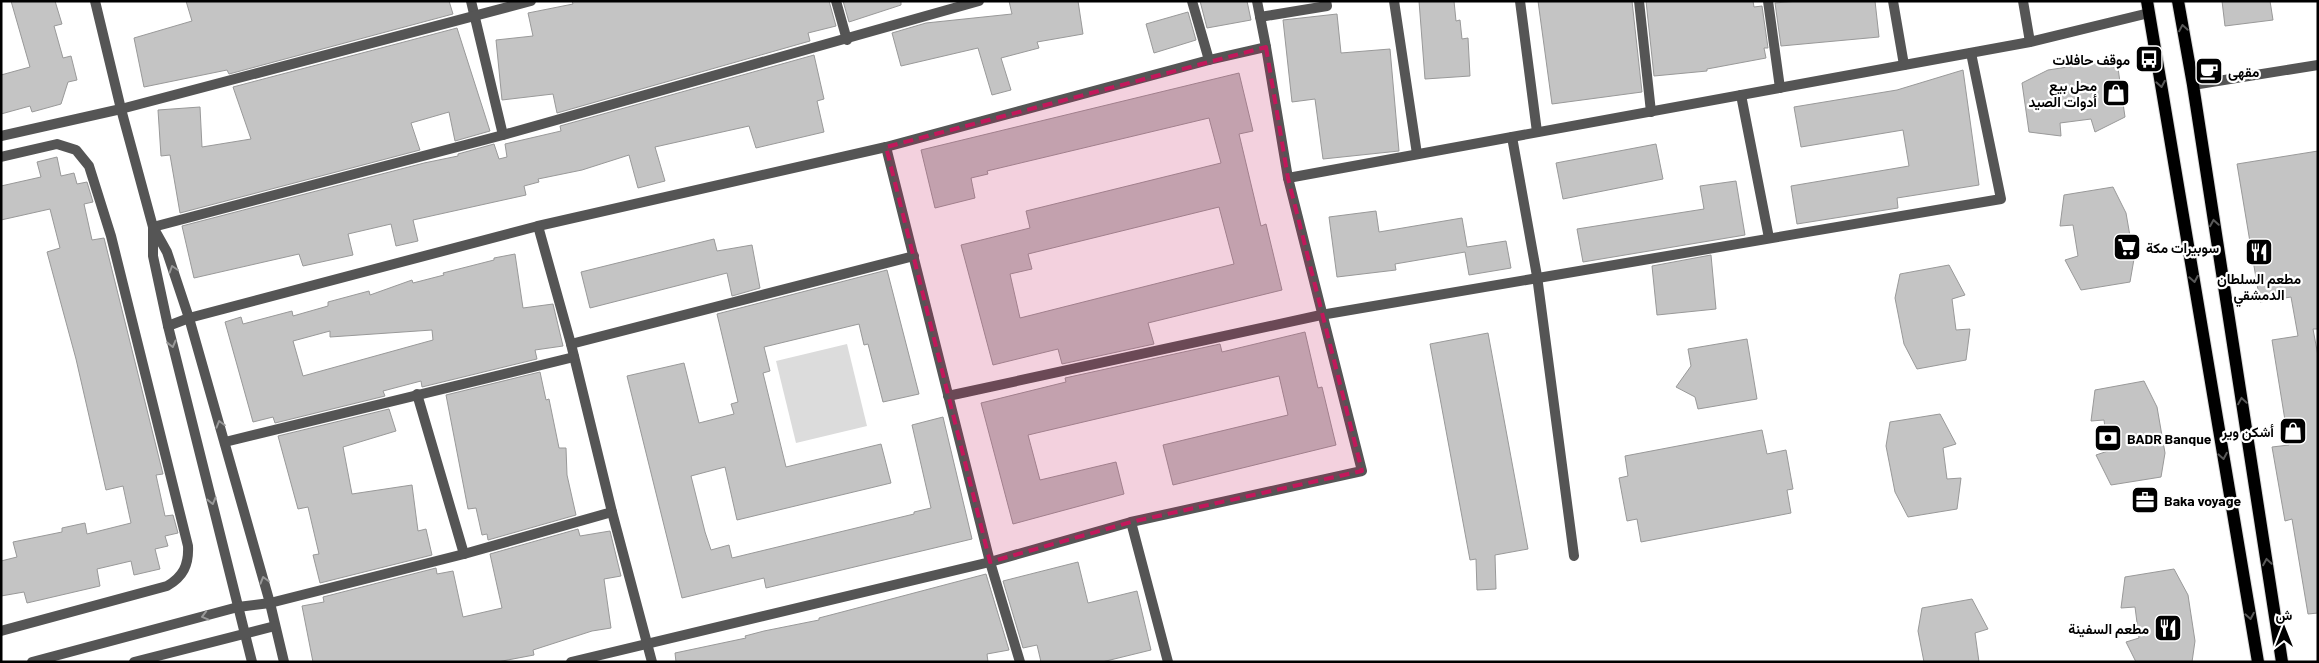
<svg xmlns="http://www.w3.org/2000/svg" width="2319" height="663" viewBox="0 0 2319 663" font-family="Barlow,Vazirmatn,sans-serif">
<rect width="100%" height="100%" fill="#fff"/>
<!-- green -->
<polygon fill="#dcdcdc" points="847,344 867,426 796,443 776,361"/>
<!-- building -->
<g fill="#c4c4c4" stroke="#999" fill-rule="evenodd">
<polygon points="11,1 55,1 62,24 54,26 63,58 71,56 77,80 68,82 61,104 32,112 30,106 1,114 1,75 30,67"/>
<polygon points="186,1 449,1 453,14 229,74 227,70 144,87 134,38 192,21"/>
<polygon points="572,1 829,1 836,26 808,33 810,41 557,113 553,94 502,100 496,40 533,36 528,13 573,4"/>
<polygon points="843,1 901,1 901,5 849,22"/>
<polygon points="1009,1 1078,1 1083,34 1037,42 1039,48 1001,58 1011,90 992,95 978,48 901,66 892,33 926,23 1012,14"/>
<polygon points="1200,1 1247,1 1251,20 1207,28"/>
<polygon points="1419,1 1454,1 1456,21 1460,20 1462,39 1468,38 1470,76 1425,79"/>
<polygon points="1538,1 1632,1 1642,92 1552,104"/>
<polygon points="1646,1 1753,1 1754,7 1762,6 1768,48 1764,48 1766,58 1707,69 1707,71 1654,76"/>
<polygon points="1798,1 1875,1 1879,37 1781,46 1775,3"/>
<polygon points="2222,1 2270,1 2273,20 2225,26"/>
<polygon points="1188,12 1196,40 1154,53 1146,24"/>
<polygon points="1337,14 1341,53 1390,49 1399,151 1323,159 1315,99 1292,102 1283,20"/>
<polygon points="457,28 490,131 455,141 449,112 411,123 420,150 180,213 170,155 161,156 158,110 200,107 202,147 251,139 233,87"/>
<polygon points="814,55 824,99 817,101 824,132 756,148 749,126 655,147 665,181 638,188 629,155 582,170 538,179 539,182 524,186 526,195 413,220 418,241 396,246 391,224 348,234 353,255 303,266 299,254 194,278 182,226 424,163 458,156 458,154 494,144 499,159 507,157 505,144 561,131 560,126"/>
<polygon points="2094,63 2118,68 2125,117 2095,132 2091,119 2060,123 2061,136 2029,132 2022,83 2048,70"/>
<polygon points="1963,70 1979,185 1897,198 1898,208 1797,224 1791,186 1909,166 1903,130 1801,147 1794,107 1897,90"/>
<path d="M 1239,73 L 1253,131 L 1239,134 L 1261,226 L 1266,224 L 1282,290 L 1148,323 L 1154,344 L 1062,364 L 1058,349 L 993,365 L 961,245 L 1030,228 L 1026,211 L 1221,163 L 1209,118 L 987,171 L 988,174 L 971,178 L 975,198 L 935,208 L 921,150 ZM 1219,207 L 1234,264 L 1020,318 L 1010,274 L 1032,269 L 1028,254 Z"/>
<polygon points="1656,144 1663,179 1563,199 1556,163"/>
<polygon points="2318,151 2318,329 2313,329 2318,356 2318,613 2308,614 2292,519 2285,521 2272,447 2289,445 2272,340 2298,336 2291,297 2260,302 2237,164"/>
<polygon points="57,157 61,176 74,173 77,184 87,182 93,202 84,204 92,240 104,238 163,474 156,475 165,516 173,515 178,533 165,536 168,546 155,549 160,569 134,575 131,561 97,569 100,586 27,603 24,592 1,596 1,561 17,557 13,542 62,532 62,528 85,523 87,534 131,523 123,486 106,490 76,359 47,252 60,248 50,209 1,220 1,186 41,177 37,162"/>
<polygon points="1736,181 1745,235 1583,262 1577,229 1704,209 1700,186"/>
<polygon points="2113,187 2126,213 2134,259 2130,282 2081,290 2065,260 2078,256 2073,225 2060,226 2064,195"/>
<polygon points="1376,211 1379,232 1462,218 1467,247 1506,241 1511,268 1469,275 1465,252 1395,264 1396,270 1337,277 1329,217"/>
<polygon points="714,239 717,251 752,245 760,288 732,296 727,273 590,308 581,272"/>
<path d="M 515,254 L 523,308 L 553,304 L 563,346 L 535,350 L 537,359 L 422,387 L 421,381 L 383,391 L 385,396 L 275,423 L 273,417 L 253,422 L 225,322 L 241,317 L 243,324 L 292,311 L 293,316 L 328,306 L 328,302 L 369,291 L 370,295 L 412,280 L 413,283 L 444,275 L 443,273 L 494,260 L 494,258 ZM 432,330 L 433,340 L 303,376 L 293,341 L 330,331 L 330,337 Z"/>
<polygon points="1711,255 1716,309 1657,315 1652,266"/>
<polygon points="1949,265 1965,295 1952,299 1956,330 1970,329 1966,360 1917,369 1904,344 1895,298 1900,274"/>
<polygon points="887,270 919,394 883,402 868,344 864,345 859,324 764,347 770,371 763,373 786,467 881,444 891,483 737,520 725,467 691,476 705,532 711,550 729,545 732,558 914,514 914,512 931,508 912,425 943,417 972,539 766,588 764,578 682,598 627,376 684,363 699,423 734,414 731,404 738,402 717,314"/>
<polygon points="1305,332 1318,388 1322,387 1336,445 1173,485 1163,445 1288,415 1279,376 1028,435 1040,480 1116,462 1124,494 1013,524 981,403 1066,382 1065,378 1220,344 1222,352"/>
<polygon points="1488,333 1528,549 1495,555 1496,589 1477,590 1476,559 1470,560 1430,344"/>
<polygon points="1747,339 1757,399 1698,409 1695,397 1676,387 1691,366 1688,349"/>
<polygon points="540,372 546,400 549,399 559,448 566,448 567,475 576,515 488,540 487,534 482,535 476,508 468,509 446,395"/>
<polygon points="2144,381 2157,407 2165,453 2161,477 2111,485 2096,455 2108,451 2104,420 2091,421 2095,390"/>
<polygon points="389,409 396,431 343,447 352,494 412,485 418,531 426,529 432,555 320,583 313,555 319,554 308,507 298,509 278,436"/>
<polygon points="1940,414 1956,444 1943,448 1947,479 1961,478 1957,509 1908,517 1895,492 1886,446 1890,422"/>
<polygon points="1762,430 1767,454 1786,450 1793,489 1787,490 1791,513 1641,542 1637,519 1627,521 1619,478 1628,476 1625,456"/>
<polygon points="578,529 580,536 610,531 621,576 604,579 611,628 592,631 533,650 534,655 497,662 313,662 302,606 324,602 323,597 436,568 437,574 453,571 463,617 502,608 490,554"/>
<polygon points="1078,562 1088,603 1137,591 1151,650 1102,662 1041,662 1037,645 1023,648 1003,581"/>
<polygon points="2174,569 2188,595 2195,641 2192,662 2136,662 2126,642 2139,638 2135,607 2121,608 2125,577"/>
<polygon points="986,574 1009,650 987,654 988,662 676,662 675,653 746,638 745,636 764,631 819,620 819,618 842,612"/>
<polygon points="1972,599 1988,629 1975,633 1979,662 1924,662 1918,631 1922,608"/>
</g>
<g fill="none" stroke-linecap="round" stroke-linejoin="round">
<!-- primary casing -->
<g stroke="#dbdbdb" stroke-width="14">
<g id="primary">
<polyline points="2147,1 2258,662"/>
<polyline points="2178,1 2193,85 2282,662"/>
</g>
</g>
<!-- street -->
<g stroke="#555" stroke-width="10">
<polyline points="95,1 121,109 153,227 167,252 189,318 270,603 284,662"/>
<polyline points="471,1 503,135"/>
<polyline points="836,1 847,40"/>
<polyline points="1192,1 1209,60"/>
<polyline points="1257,1 1266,47"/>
<polyline points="1394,1 1417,154"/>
<polyline points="1520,1 1537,132"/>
<polyline points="1639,1 1651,112"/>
<polyline points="1768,1 1780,88"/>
<polyline points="1893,1 1904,65"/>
<polyline points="2023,1 2030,42"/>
<polyline points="1260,17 1327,6 1326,1"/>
<polyline points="2193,85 2318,65"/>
<polyline points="1741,95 1769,238"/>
<polyline points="1,136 121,109 531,1"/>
<polyline points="1512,137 1537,276 1574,556"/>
<polyline points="886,147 990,562 1020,662"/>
<path d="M 1,157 L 57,144 L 76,150 L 89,166 L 111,236 L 188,546 C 189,565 183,577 167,586 L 1,631"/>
<polyline points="1288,178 2030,42 2149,13"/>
<polyline points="538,226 571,344 612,512 652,662"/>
<polyline points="153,227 503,135 979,1"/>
<polyline points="153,227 153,256 168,326 252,662"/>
<polyline points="168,326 189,318 538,226 886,147 1209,60 1266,47 1288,178 1362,471 1131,522 990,562 571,662"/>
<polyline points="571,344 914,256"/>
<polyline points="417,394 464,554"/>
<polyline points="948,396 1321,315 2001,199 1971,53"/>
<polyline points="225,442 574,357"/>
<polyline points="1131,522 1168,662"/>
<polyline points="32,662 238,607 270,603 464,554 612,512"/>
<polyline points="134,662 275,626"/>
</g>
<!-- primary -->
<use href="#primary" stroke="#000" stroke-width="12"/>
</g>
<!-- one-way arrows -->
<defs><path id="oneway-chevron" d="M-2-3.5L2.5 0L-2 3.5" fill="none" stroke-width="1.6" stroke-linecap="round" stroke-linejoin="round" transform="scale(1.25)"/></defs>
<g stroke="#595959">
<use href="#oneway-chevron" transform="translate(2183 28) rotate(-100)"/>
<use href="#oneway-chevron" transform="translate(2161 84) rotate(80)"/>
<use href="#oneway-chevron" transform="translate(2214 223) rotate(-99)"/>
<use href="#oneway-chevron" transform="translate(2194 279) rotate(80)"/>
<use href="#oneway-chevron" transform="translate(2242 401) rotate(-99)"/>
<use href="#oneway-chevron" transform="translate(2223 456) rotate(80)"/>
<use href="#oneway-chevron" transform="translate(2267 562) rotate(-99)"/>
<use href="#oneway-chevron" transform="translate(2250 616) rotate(80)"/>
</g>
<g stroke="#999">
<use href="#oneway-chevron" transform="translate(173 269) rotate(-108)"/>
<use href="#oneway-chevron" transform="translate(172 344) rotate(76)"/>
<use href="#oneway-chevron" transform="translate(220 424) rotate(-106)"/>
<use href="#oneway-chevron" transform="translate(212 501) rotate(76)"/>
<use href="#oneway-chevron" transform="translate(264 580) rotate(-106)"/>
<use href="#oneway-chevron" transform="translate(205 616) rotate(165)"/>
</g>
<!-- marked area -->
<path fill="#c2185b" fill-opacity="0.2" stroke="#c2185b" stroke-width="4" stroke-dasharray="10 6" stroke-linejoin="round" d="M 1266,47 L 1288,178 L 1362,471 L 1131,522 L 990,562 L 886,147 Z"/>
<!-- icons -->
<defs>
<g id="bus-square" transform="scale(1.4375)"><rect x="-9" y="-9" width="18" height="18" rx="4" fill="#000" stroke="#fff"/><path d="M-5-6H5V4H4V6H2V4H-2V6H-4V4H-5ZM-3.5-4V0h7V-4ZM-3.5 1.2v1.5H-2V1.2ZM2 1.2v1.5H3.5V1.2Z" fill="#fff"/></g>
<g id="cafe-square" transform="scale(1.4375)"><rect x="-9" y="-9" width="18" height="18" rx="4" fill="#000" stroke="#fff"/><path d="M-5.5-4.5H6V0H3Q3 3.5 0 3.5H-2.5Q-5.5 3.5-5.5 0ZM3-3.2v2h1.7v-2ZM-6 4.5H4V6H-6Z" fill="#fff"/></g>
<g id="shop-square" transform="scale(1.4375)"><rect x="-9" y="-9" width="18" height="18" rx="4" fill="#000" stroke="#fff"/><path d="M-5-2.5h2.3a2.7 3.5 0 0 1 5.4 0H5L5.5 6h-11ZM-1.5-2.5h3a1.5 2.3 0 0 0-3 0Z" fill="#fff"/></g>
<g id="supermarket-square" transform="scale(1.4375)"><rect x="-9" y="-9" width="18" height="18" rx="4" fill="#000" stroke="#fff"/><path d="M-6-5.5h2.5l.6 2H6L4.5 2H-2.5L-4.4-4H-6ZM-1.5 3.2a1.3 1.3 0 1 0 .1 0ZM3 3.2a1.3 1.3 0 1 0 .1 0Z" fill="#fff"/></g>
<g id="restaurant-square" transform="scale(1.4375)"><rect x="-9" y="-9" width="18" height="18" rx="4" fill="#000" stroke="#fff"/><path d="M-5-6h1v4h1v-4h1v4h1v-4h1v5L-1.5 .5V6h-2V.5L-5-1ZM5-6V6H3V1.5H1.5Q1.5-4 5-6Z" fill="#fff"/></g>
<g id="bank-square" transform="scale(1.4375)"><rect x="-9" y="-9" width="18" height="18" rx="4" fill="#000" stroke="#fff"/><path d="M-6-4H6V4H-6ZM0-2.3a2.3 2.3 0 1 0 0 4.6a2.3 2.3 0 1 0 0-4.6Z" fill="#fff"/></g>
<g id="office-square" transform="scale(1.4375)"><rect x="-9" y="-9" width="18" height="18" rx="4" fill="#000" stroke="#fff"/><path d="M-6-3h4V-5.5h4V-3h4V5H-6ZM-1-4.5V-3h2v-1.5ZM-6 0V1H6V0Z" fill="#fff"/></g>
</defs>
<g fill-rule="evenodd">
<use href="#bus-square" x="2149" y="59"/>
<use href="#cafe-square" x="2209" y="71"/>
<use href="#shop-square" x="2116" y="93"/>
<use href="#supermarket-square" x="2127" y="247"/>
<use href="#restaurant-square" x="2259" y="252"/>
<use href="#shop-square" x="2293" y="431"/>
<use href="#bank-square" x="2108" y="438"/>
<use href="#office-square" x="2145" y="500"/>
<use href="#restaurant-square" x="2168" y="628"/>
</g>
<g text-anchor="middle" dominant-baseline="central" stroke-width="4.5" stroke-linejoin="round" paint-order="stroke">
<!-- poi labels -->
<g font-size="14" font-weight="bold" fill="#000" stroke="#fff" text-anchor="end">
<text x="2130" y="59">موقف حافلات</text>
<text x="2228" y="71" text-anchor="start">مقهى</text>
<text x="2097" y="85">محل بيع<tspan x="2097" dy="16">أدوات الصيد</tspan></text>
<text x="2146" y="247" text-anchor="start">سوبيرات مكة</text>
<text x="2259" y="278" text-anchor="middle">مطعم السلطان<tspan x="2259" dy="16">الدمشقي</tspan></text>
<text x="2274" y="431">أشكن وير</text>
<text x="2127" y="438" text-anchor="start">BADR Banque</text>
<text x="2164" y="500" text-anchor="start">Baka voyage</text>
<text x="2149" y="628">مطعم السفينة</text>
</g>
</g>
<!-- border -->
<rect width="2319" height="663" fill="none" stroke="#000000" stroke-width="5"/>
<!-- north arrow -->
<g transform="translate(2284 628)" stroke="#ffffff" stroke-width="4" paint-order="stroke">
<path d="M0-4L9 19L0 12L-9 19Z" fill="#000000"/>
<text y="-8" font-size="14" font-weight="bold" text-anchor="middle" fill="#000000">ش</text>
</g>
</svg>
